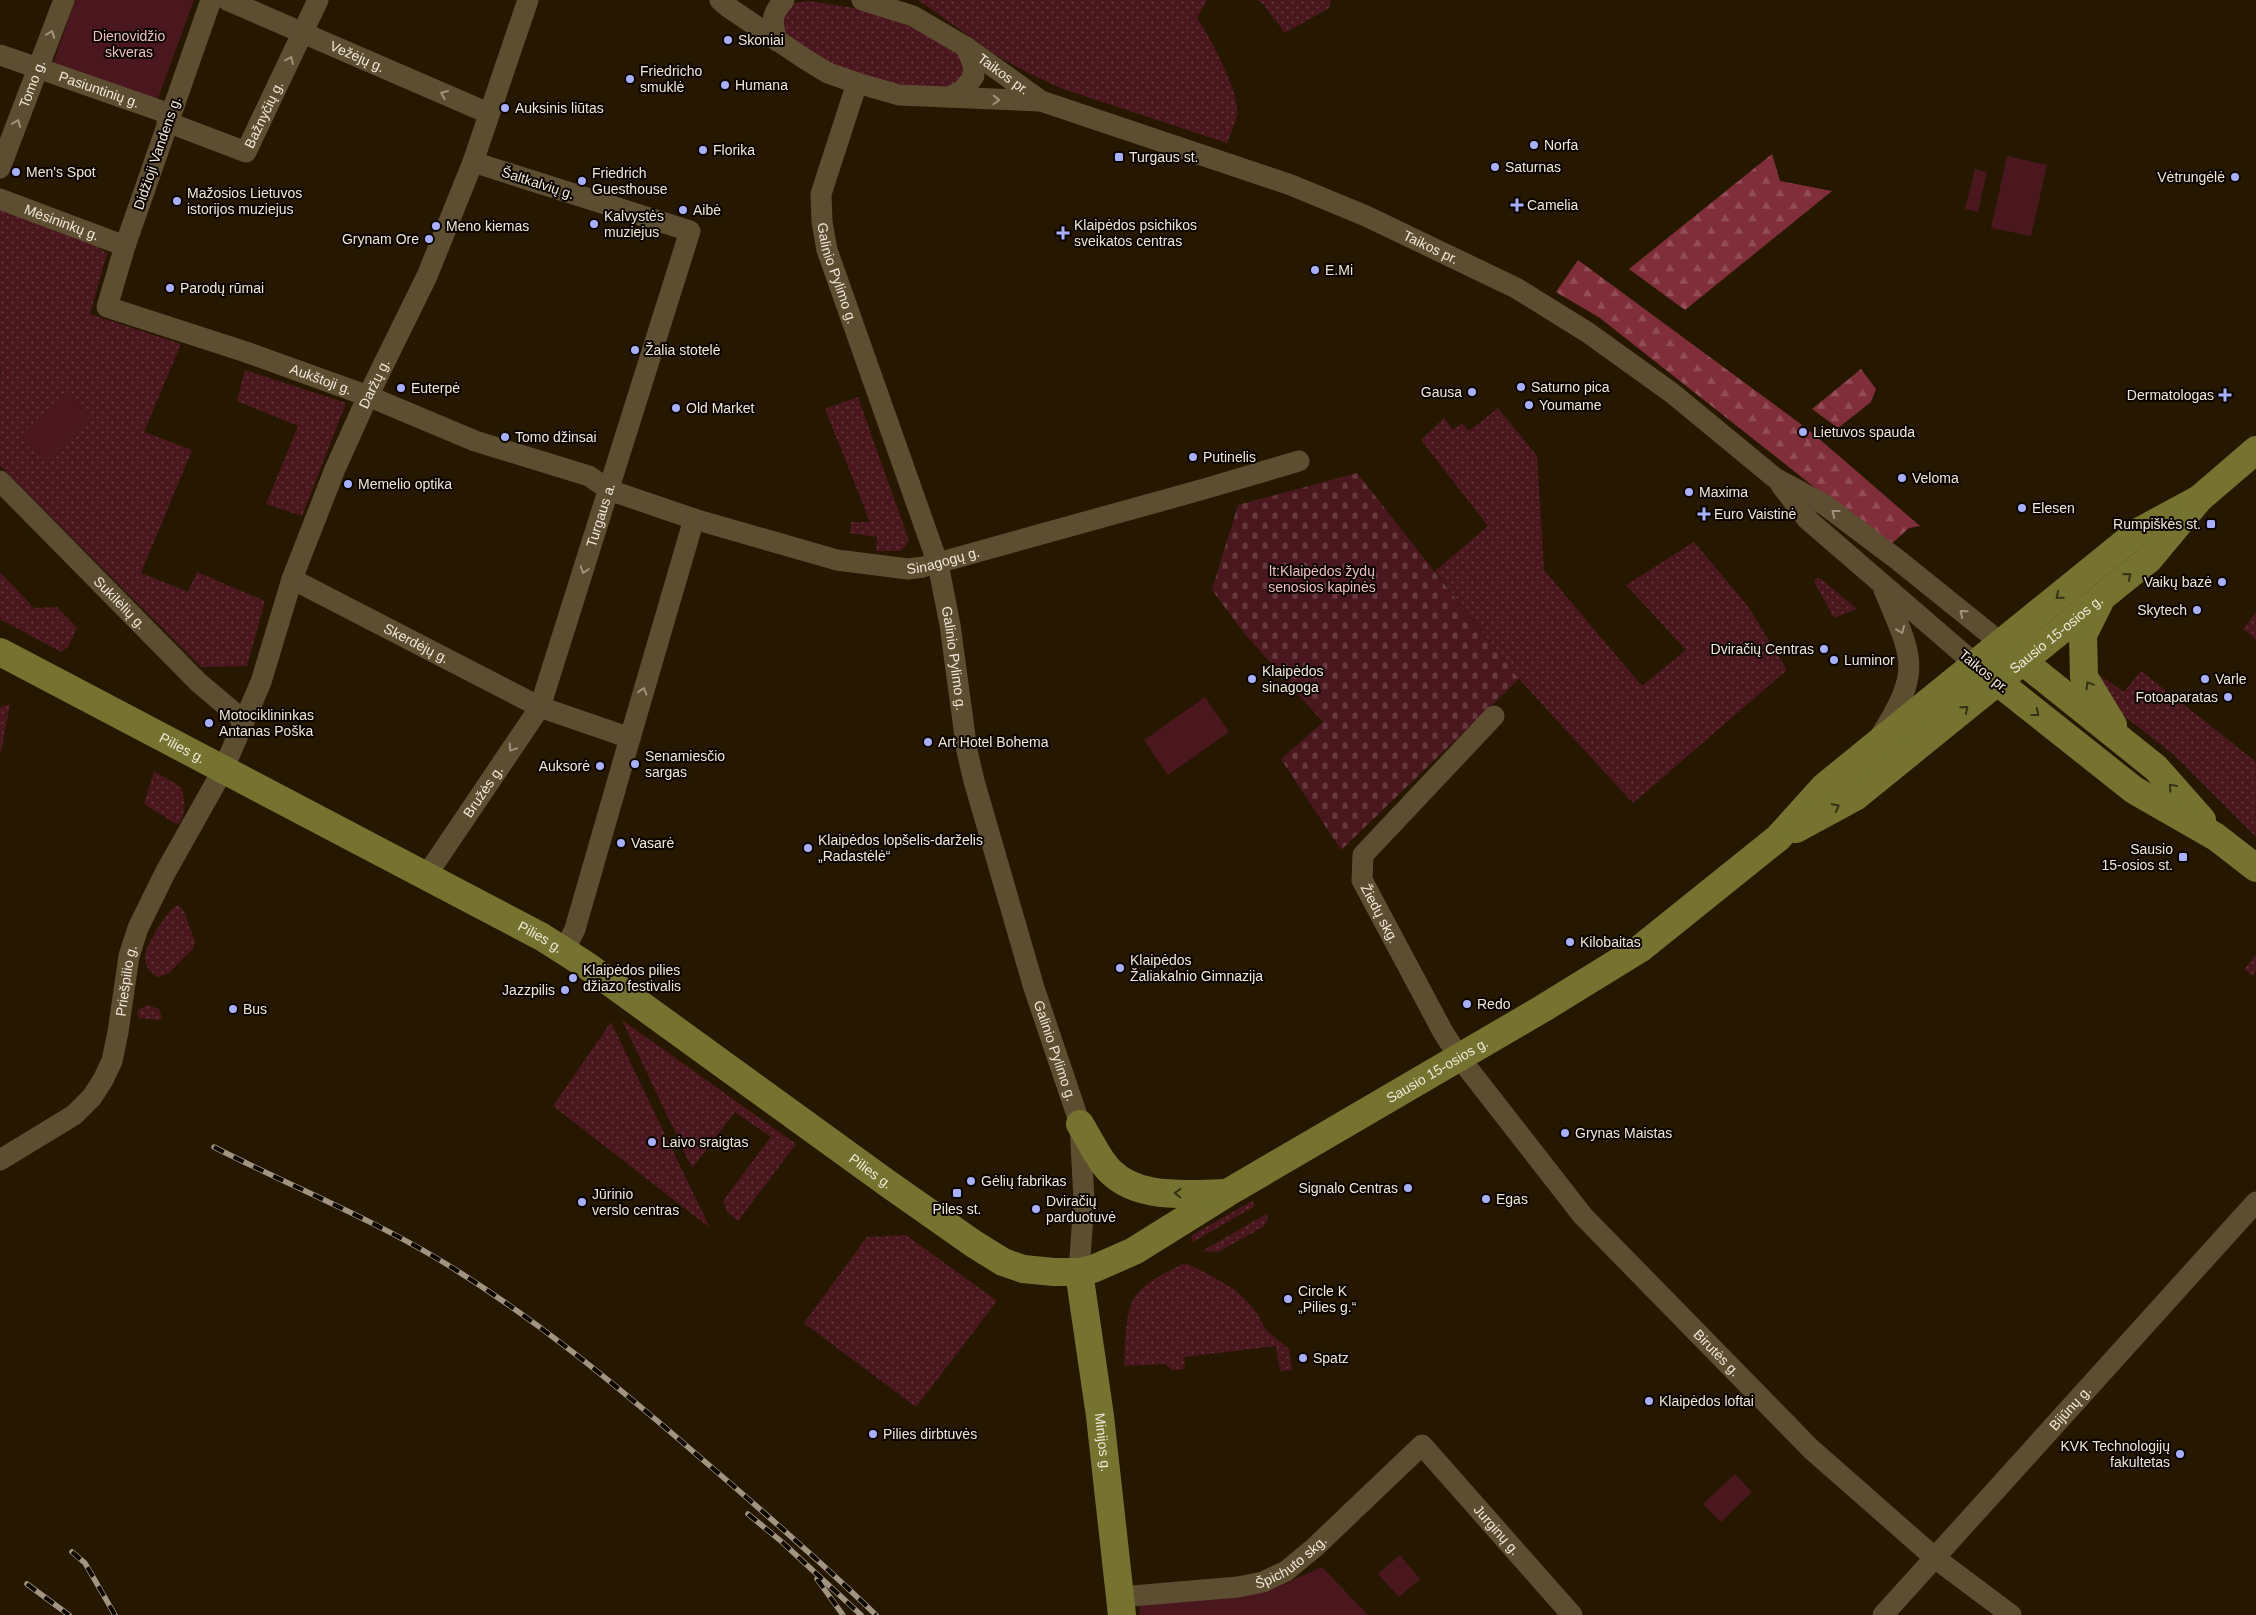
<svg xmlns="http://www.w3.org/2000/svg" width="2256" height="1615" font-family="Helvetica,sans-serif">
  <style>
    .grass { fill: url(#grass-dots) }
    .forest { fill: url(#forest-firs) }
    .cemetery { fill: url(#cemetery-stones) }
    .green { fill: #4a171e }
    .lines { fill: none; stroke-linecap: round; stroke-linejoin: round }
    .minor { stroke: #5d4d31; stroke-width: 21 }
    .major { stroke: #767330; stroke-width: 28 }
    .rail-casing { stroke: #a19582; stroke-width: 5.5 }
    .rail { stroke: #0a0500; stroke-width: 4; stroke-dasharray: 11; stroke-linecap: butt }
    .oneway { stroke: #a0927c }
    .oneway2 { stroke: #353113 }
    .poi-dot { fill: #a8b0fc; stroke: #0a0500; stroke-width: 2 }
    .labels { text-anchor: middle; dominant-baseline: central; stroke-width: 4; stroke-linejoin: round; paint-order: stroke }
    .park-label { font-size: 14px; fill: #f0bec0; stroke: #0a0500 }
    .poi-label { font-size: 14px; fill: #f1e7d8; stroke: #0a0500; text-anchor: start }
    .street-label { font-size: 14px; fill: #f1e7d8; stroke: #0a0500 }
  </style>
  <defs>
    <pattern id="grass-dots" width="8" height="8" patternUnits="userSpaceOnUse" patternTransform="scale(1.25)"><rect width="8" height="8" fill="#4a171e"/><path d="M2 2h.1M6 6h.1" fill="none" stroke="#65393e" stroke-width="1.8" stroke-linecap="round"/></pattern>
    <pattern id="forest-firs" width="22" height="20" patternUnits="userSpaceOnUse" patternTransform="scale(1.25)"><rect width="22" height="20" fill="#802f3a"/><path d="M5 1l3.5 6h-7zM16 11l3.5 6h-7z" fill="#924d56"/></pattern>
    <pattern id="cemetery-stones" width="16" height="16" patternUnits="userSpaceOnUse" patternTransform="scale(1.25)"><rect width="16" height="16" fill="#4a171e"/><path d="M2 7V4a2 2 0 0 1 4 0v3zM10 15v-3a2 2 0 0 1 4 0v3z" fill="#65393e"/></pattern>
  </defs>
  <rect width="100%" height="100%" fill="#261800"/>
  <path class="grass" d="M918,0H1207L1197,18C1209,35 1238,90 1237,110C1237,121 1231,132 1227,143L1063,89L1028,73L999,57Z
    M1257,0H1331L1329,8L1285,33L1263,4Z
    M809,1L867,10L916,29L956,51L963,62V75L950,88C912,87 871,83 836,66C818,56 801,44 784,33L781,17L793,3Z
    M0,207L78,235L107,253L90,314L181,344L144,432L192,450L141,573L188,592L197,572L265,601L247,666L201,667L0,466V375L2,372L0,371Z
    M245,370L346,403L302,516L266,504L298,426L237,401Z
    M858,397L909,541L901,551H876L877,537L850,533L851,522H870L825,409Z
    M1498,408L1537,456L1544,570L1642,686L1686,650L1626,585L1694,542L1747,605L1787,670L1633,803L1519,679L1435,571L1488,526L1421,440L1444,418L1453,430L1462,423L1469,431Z
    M0,572L34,608L57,607L77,628L68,647L61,652L0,619Z
    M1818,578L1821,579L1857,609L1834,618L1815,583L1814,580Z
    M2256,612V640L2243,629Z
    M2089,668L2124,692L2141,671L2254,760L2256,763V837L2172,753L2107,703Z
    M10,704L0,756V707Z
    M154,771L181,787C185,800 187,813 178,825L144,804Z
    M178,905L184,911L195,942L193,949L169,973L158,977C151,973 145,967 145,958C144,947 168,909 178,905Z
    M2256,955V971L2253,976L2244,969Z
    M147,1005L159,1009L162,1018L160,1020L139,1018L137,1013L138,1010Z
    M622,1020L796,1144L738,1221L727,1212L723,1201L771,1137L735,1112L692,1168Z
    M611,1022L710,1228L553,1106Z
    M1252,1201L1255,1206L1193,1242L1192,1240V1235Z
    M1268,1213L1267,1222L1263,1227L1218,1252L1202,1251Z
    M906,1235L997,1301L916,1407L804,1323L867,1237Z
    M1184,1263L1201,1270L1234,1289L1247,1301L1257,1313L1266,1330L1289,1349L1292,1370L1280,1371L1276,1346L1184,1357L1185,1369L1172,1370L1165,1364L1124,1366C1125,1348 1125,1316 1133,1300C1143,1282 1167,1273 1184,1263Z"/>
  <path class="forest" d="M1772,154L1780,181L1832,191L1685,310L1629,269Z
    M1578,260L1802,425L1797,433L1804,439L1810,431L1920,526L1909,528L1889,546L1600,318L1556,292Z
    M1861,369L1876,389L1871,402L1838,428L1812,409Z"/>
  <path class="cemetery" d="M1357,473L1519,679L1341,850L1281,759L1323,722L1244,633L1212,590L1238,505Z"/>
  <path class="green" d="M75,0H194L157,101L53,64Z
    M2007,156L2047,165L2031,236L1991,228Z
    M1975,169L1987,172L1978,212L1965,209Z
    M66,391L90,416L46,460L21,435Z
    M1205,697L1229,732L1168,775L1144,740Z
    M1735,1474L1752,1492L1721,1522L1703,1504Z
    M1400,1555L1420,1579L1399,1597L1378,1574Z
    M1322,1567L1368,1615H1140L1139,1606L1268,1591Z"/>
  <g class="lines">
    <g class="minor">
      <path id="s1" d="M211,0L125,246L107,307L246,352L368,396L475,441L589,476L609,490L694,519L837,560L908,569L923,567L1204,489L1299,461"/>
      <path id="s2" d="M227,0L488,113"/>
      <path d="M720,0L728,7L805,59L828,73L857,83L899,95L1041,101"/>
      <path id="s3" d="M862,0L913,16L966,47L1041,101L1291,185L1366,216L1516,288L1587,332L1672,393L1775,478L1825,505L1898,560L2001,643"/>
      <path d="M777,41C772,21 770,16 784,0"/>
      <path id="s4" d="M0,55L170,114"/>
      <path id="s5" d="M857,83L821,194L822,222L827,250L938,564L950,625L967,751L974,781L1034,988L1080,1124L1084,1201L1079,1272"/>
      <path d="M950,97L963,90L974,76L973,64L966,47"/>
      <path id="s6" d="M167,122L246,152L318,0"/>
      <path id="s7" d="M0,168L64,0"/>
      <path id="s8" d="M0,199L125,246"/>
      <path id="s9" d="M0,481L198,682L244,721"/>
      <path d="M1781,485L1807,519L1975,664"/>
      <path id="s10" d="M292,579L540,707L630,738L575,929L564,951"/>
      <path id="s11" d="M1494,716L1363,855L1362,880L1443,1032L1459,1057L1583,1216L1811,1449L1935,1558L2011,1615"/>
      <path d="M1881,735C1923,669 1912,657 1884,590"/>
      <path d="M630,738L694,519"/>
      <path id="s12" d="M426,876L540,707L690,231L473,162"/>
      <path id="s13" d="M0,1160L74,1115L92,1097L103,1080L112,1061L118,1032L129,956L138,928L165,873L223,770L261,682L292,579L335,469L368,396L427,276L473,162L528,0"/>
      <path id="s14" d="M1120,1597L1238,1587L1263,1582L1286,1571L1314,1548L1422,1445L1572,1615"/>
      <path id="s15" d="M1883,1615L2256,1202"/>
    </g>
    <g class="major">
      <path d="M2099,603L2083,635L2084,677L2113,725"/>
      <path d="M2010,651L2156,768L2202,820"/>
      <path id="s16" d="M0,652L542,937L586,965L887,1183L974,1244L1003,1262L1023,1269L1054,1272H1079L1093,1269L1134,1251L1227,1193L1542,1009L1641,948L1778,838L1825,786L2138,532L2199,499"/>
      <path d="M1984,671L2134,790L2216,837L2256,868"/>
      <path id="s17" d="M1796,829L1855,797L2149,559L2199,499L2256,450"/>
      <path d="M1080,1124C1088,1137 1095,1152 1104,1164C1131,1201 1186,1194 1226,1193"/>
      <path id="s18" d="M1079,1272L1100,1416L1122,1615"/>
    </g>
    <defs>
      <path id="rail" d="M214,1147C288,1185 366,1216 438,1259C531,1315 614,1383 696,1454C757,1506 818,1559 876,1615
        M748,1514L782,1542L861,1615
        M72,1552L85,1563L115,1615
        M817,1579L843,1615
        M27,1584L69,1615"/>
    </defs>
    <use href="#rail" class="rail-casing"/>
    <use href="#rail" class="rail"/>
  </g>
  <defs><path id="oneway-chevron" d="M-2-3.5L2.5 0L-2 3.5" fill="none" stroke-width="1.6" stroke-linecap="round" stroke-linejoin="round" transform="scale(1.25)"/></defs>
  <g class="oneway">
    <use href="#oneway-chevron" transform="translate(51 34) rotate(-69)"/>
    <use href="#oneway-chevron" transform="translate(290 60) rotate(-65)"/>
    <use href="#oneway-chevron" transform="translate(444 94) rotate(-157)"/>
    <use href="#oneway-chevron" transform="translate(996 100) rotate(2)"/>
    <use href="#oneway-chevron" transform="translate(17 123) rotate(-69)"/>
    <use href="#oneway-chevron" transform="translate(1835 513) rotate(-142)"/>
    <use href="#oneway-chevron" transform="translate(584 570) rotate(108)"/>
    <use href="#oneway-chevron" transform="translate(1963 613) rotate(-141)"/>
    <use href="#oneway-chevron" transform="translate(1901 630) rotate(67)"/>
    <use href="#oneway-chevron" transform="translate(643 691) rotate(-73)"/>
    <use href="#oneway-chevron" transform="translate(512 748) rotate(124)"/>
  </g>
  <g class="oneway2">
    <use href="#oneway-chevron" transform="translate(2128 576) rotate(-39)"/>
    <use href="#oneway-chevron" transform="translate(2059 596) rotate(141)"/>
    <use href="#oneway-chevron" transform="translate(2089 685) rotate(-121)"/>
    <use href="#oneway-chevron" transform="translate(1965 709) rotate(-40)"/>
    <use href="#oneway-chevron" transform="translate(2036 713) rotate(38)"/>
    <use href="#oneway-chevron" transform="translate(2172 787) rotate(-131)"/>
    <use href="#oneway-chevron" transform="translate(1836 807) rotate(-28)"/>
    <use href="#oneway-chevron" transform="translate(1178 1193) rotate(-178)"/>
  </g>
  <g class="poi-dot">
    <circle cx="728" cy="40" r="5"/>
    <circle cx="630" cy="79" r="5"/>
    <circle cx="725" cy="85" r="5"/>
    <circle cx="505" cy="108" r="5"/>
    <circle cx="1534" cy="145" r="5"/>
    <circle cx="703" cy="150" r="5"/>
    <rect x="1114" y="152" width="10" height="10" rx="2.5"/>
    <circle cx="1495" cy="167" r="5"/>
    <circle cx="16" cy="172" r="5"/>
    <circle cx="2235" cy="177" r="5"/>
    <circle cx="582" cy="181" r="5"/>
    <circle cx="177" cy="201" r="5"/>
    <path d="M1514.5 197.5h5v5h5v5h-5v5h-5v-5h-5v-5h5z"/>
    <circle cx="683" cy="210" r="5"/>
    <circle cx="594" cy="224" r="5"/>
    <circle cx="436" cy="226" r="5"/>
    <path d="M1060.5 225.5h5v5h5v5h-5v5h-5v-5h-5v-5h5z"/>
    <circle cx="429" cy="239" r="5"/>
    <circle cx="1315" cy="270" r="5"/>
    <circle cx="170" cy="288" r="5"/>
    <circle cx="635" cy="350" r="5"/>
    <circle cx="1521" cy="387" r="5"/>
    <circle cx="401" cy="388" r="5"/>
    <circle cx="1472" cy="392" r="5"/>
    <path d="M2222.5 387.5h5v5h5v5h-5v5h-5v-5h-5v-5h5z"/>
    <circle cx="1529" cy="405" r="5"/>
    <circle cx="676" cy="408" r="5"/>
    <circle cx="1803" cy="432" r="5"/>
    <circle cx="505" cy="437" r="5"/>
    <circle cx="1193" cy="457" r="5"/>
    <circle cx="1902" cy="478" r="5"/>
    <circle cx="348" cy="484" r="5"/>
    <circle cx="1689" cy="492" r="5"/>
    <circle cx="2022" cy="508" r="5"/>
    <path d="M1701.5 506.5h5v5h5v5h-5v5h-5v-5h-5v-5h5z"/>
    <rect x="2206" y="519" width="10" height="10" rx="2.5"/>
    <circle cx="2222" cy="582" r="5"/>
    <circle cx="2197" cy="610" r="5"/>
    <circle cx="1824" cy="649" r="5"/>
    <circle cx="1834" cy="660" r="5"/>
    <circle cx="1252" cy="679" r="5"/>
    <circle cx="2205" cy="679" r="5"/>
    <circle cx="2228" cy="697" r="5"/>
    <circle cx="209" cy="723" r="5"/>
    <circle cx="928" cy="742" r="5"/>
    <circle cx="635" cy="764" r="5"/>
    <circle cx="600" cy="766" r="5"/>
    <circle cx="621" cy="843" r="5"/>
    <circle cx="808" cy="848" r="5"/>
    <rect x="2178" y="852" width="10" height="10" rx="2.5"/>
    <circle cx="1570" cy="942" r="5"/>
    <circle cx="1120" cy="968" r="5"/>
    <circle cx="573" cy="978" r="5"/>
    <circle cx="565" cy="990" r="5"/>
    <circle cx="1467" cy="1004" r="5"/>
    <circle cx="233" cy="1009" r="5"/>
    <circle cx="1565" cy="1133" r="5"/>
    <circle cx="652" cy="1142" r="5"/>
    <circle cx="971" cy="1181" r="5"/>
    <circle cx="1408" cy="1188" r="5"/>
    <rect x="952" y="1188" width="10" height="10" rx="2.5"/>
    <circle cx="1486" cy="1199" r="5"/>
    <circle cx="582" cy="1202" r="5"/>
    <circle cx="1036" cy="1209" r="5"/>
    <circle cx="1288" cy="1299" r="5"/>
    <circle cx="1303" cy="1358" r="5"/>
    <circle cx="1649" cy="1401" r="5"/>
    <circle cx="873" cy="1434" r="5"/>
    <circle cx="2180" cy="1454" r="5"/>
  </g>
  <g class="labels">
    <g class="park-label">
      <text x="129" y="36">Dienovidžio<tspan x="129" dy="16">skveras</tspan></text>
      <text x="1322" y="571">lt:Klaipėdos žydų<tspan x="1322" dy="16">senosios kapinės</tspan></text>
    </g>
    <g class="poi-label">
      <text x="738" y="40">Skoniai</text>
      <text x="640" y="71">Friedricho<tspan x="640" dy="16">smuklė</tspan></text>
      <text x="735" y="85">Humana</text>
      <text x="515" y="108">Auksinis liūtas</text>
      <text x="1544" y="145">Norfa</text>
      <text x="713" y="150">Florika</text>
      <text x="1129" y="157">Turgaus st.</text>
      <text x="1505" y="167">Saturnas</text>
      <text x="26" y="172">Men's Spot</text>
      <text x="592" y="173">Friedrich<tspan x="592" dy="16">Guesthouse</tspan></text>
      <text x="2225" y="177" text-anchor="end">Vėtrungėlė</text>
      <text x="187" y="193">Mažosios Lietuvos<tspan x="187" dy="16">istorijos muziejus</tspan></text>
      <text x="1527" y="205">Camelia</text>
      <text x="693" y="210">Aibė</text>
      <text x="604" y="216">Kalvystės<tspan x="604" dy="16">muziejus</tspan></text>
      <text x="1074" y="225">Klaipėdos psichikos<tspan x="1074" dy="16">sveikatos centras</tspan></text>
      <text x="446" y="226">Meno kiemas</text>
      <text x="419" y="239" text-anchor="end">Grynam Ore</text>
      <text x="1325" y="270">E.Mi</text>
      <text x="180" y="288">Parodų rūmai</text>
      <text x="645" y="350">Žalia stotelė</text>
      <text x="1531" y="387">Saturno pica</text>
      <text x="411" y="388">Euterpė</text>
      <text x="1462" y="392" text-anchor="end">Gausa</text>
      <text x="2214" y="395" text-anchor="end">Dermatologas</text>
      <text x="1539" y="405">Youmame</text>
      <text x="686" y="408">Old Market</text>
      <text x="1813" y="432">Lietuvos spauda</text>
      <text x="515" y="437">Tomo džinsai</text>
      <text x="1203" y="457">Putinelis</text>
      <text x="1912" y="478">Veloma</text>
      <text x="358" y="484">Memelio optika</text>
      <text x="1699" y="492">Maxima</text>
      <text x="2032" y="508">Elesen</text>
      <text x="1714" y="514">Euro Vaistinė</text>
      <text x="2201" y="524" text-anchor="end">Rumpiškės st.</text>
      <text x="2212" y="582" text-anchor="end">Vaikų bazė</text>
      <text x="2187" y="610" text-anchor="end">Skytech</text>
      <text x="1814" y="649" text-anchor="end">Dviračių Centras</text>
      <text x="1844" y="660">Luminor</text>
      <text x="1262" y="671">Klaipėdos<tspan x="1262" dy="16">sinagoga</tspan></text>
      <text x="2215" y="679">Varle</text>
      <text x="2218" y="697" text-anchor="end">Fotoaparatas</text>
      <text x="219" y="715">Motociklininkas<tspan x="219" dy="16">Antanas Poška</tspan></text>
      <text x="938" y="742">Art Hotel Bohema</text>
      <text x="645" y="756">Senamiesčio<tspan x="645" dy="16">sargas</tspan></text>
      <text x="590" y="766" text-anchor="end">Auksorė</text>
      <text x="818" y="840">Klaipėdos lopšelis-darželis<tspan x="818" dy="16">„Radastėlė“</tspan></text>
      <text x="631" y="843">Vasarė</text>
      <text x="2173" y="849" text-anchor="end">Sausio<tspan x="2173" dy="16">15-osios st.</tspan></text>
      <text x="1580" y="942">Kilobaitas</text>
      <text x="1130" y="960">Klaipėdos<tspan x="1130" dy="16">Žaliakalnio Gimnazija</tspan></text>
      <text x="583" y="970">Klaipėdos pilies<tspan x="583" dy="16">džiazo festivalis</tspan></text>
      <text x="555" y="990" text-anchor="end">Jazzpilis</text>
      <text x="1477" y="1004">Redo</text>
      <text x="243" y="1009">Bus</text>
      <text x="1575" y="1133">Grynas Maistas</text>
      <text x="662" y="1142">Laivo sraigtas</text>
      <text x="981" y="1181">Gėlių fabrikas</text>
      <text x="1398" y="1188" text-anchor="end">Signalo Centras</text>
      <text x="592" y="1194">Jūrinio<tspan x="592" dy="16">verslo centras</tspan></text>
      <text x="1496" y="1199">Egas</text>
      <text x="1046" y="1201">Dviračių<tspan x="1046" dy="16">parduotuvė</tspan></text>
      <text x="957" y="1209" text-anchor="middle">Piles st.</text>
      <text x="1298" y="1291">Circle K<tspan x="1298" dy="16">„Pilies g.“</tspan></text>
      <text x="1313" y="1358">Spatz</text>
      <text x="1659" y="1401">Klaipėdos loftai</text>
      <text x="883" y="1434">Pilies dirbtuvės</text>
      <text x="2170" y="1446" text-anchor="end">KVK Technologijų<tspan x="2170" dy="16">fakultetas</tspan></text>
    </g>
    <g class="street-label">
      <text stroke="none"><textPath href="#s2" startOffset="142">Vežėjų g.</textPath></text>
      <text stroke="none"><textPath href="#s3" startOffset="161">Taikos pr.</textPath></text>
      <text stroke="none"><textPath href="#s7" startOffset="90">Tomo g.</textPath></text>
      <text stroke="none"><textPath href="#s4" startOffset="105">Pasiuntinių g.</textPath></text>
      <text stroke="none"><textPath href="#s6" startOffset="126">Bažnyčių g.</textPath></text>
      <text transform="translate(157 153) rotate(-71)">Didžioji Vandens g.</text>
      <text transform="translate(538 183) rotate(18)">Šaltkalvių g.</text>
      <text stroke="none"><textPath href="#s8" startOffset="66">Mėsininkų g.</textPath></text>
      <text stroke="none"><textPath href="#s3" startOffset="624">Taikos pr.</textPath></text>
      <text stroke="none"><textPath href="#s5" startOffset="198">Galinio Pylimo g.</textPath></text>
      <text stroke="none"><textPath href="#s1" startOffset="550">Aukštoji g.</textPath></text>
      <text stroke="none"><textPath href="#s13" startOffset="884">Daržų g.</textPath></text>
      <text stroke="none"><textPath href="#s12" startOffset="405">Turgaus a.</textPath></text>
      <text stroke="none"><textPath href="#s1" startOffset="1206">Sinagogų g.</textPath></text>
      <text stroke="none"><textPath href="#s9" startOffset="171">Sukilėlių g.</textPath></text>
      <text stroke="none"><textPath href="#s17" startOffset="326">Sausio 15-osios g.</textPath></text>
      <text stroke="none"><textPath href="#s10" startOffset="140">Skerdėjų g.</textPath></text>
      <text stroke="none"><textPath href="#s5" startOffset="602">Galinio Pylimo g.</textPath></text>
      <text transform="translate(1984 671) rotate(39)">Taikos pr.</text>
      <text stroke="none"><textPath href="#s16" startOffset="206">Pilies g.</textPath></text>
      <text stroke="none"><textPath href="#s12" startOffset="102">Bružės g.</textPath></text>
      <text stroke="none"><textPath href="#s11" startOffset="254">Žiedų skg.</textPath></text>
      <text stroke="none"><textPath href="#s16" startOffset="611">Pilies g.</textPath></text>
      <text stroke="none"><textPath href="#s13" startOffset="235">Priešpilio g.</textPath></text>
      <text stroke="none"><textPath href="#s5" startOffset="1008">Galinio Pylimo g.</textPath></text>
      <text stroke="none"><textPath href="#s16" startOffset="1666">Sausio 15-osios g.</textPath></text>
      <text stroke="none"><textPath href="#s16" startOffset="1016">Pilies g.</textPath></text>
      <text stroke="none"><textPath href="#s11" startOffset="811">Birutės g.</textPath></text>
      <text stroke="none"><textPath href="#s15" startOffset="279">Bijūnų g.</textPath></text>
      <text stroke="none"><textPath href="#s18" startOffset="172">Minijos g.</textPath></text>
      <text stroke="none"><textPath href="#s14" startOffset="468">Jurginų g.</textPath></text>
      <text stroke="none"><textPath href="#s14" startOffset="178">Špichuto skg.</textPath></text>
    </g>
  </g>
</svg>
